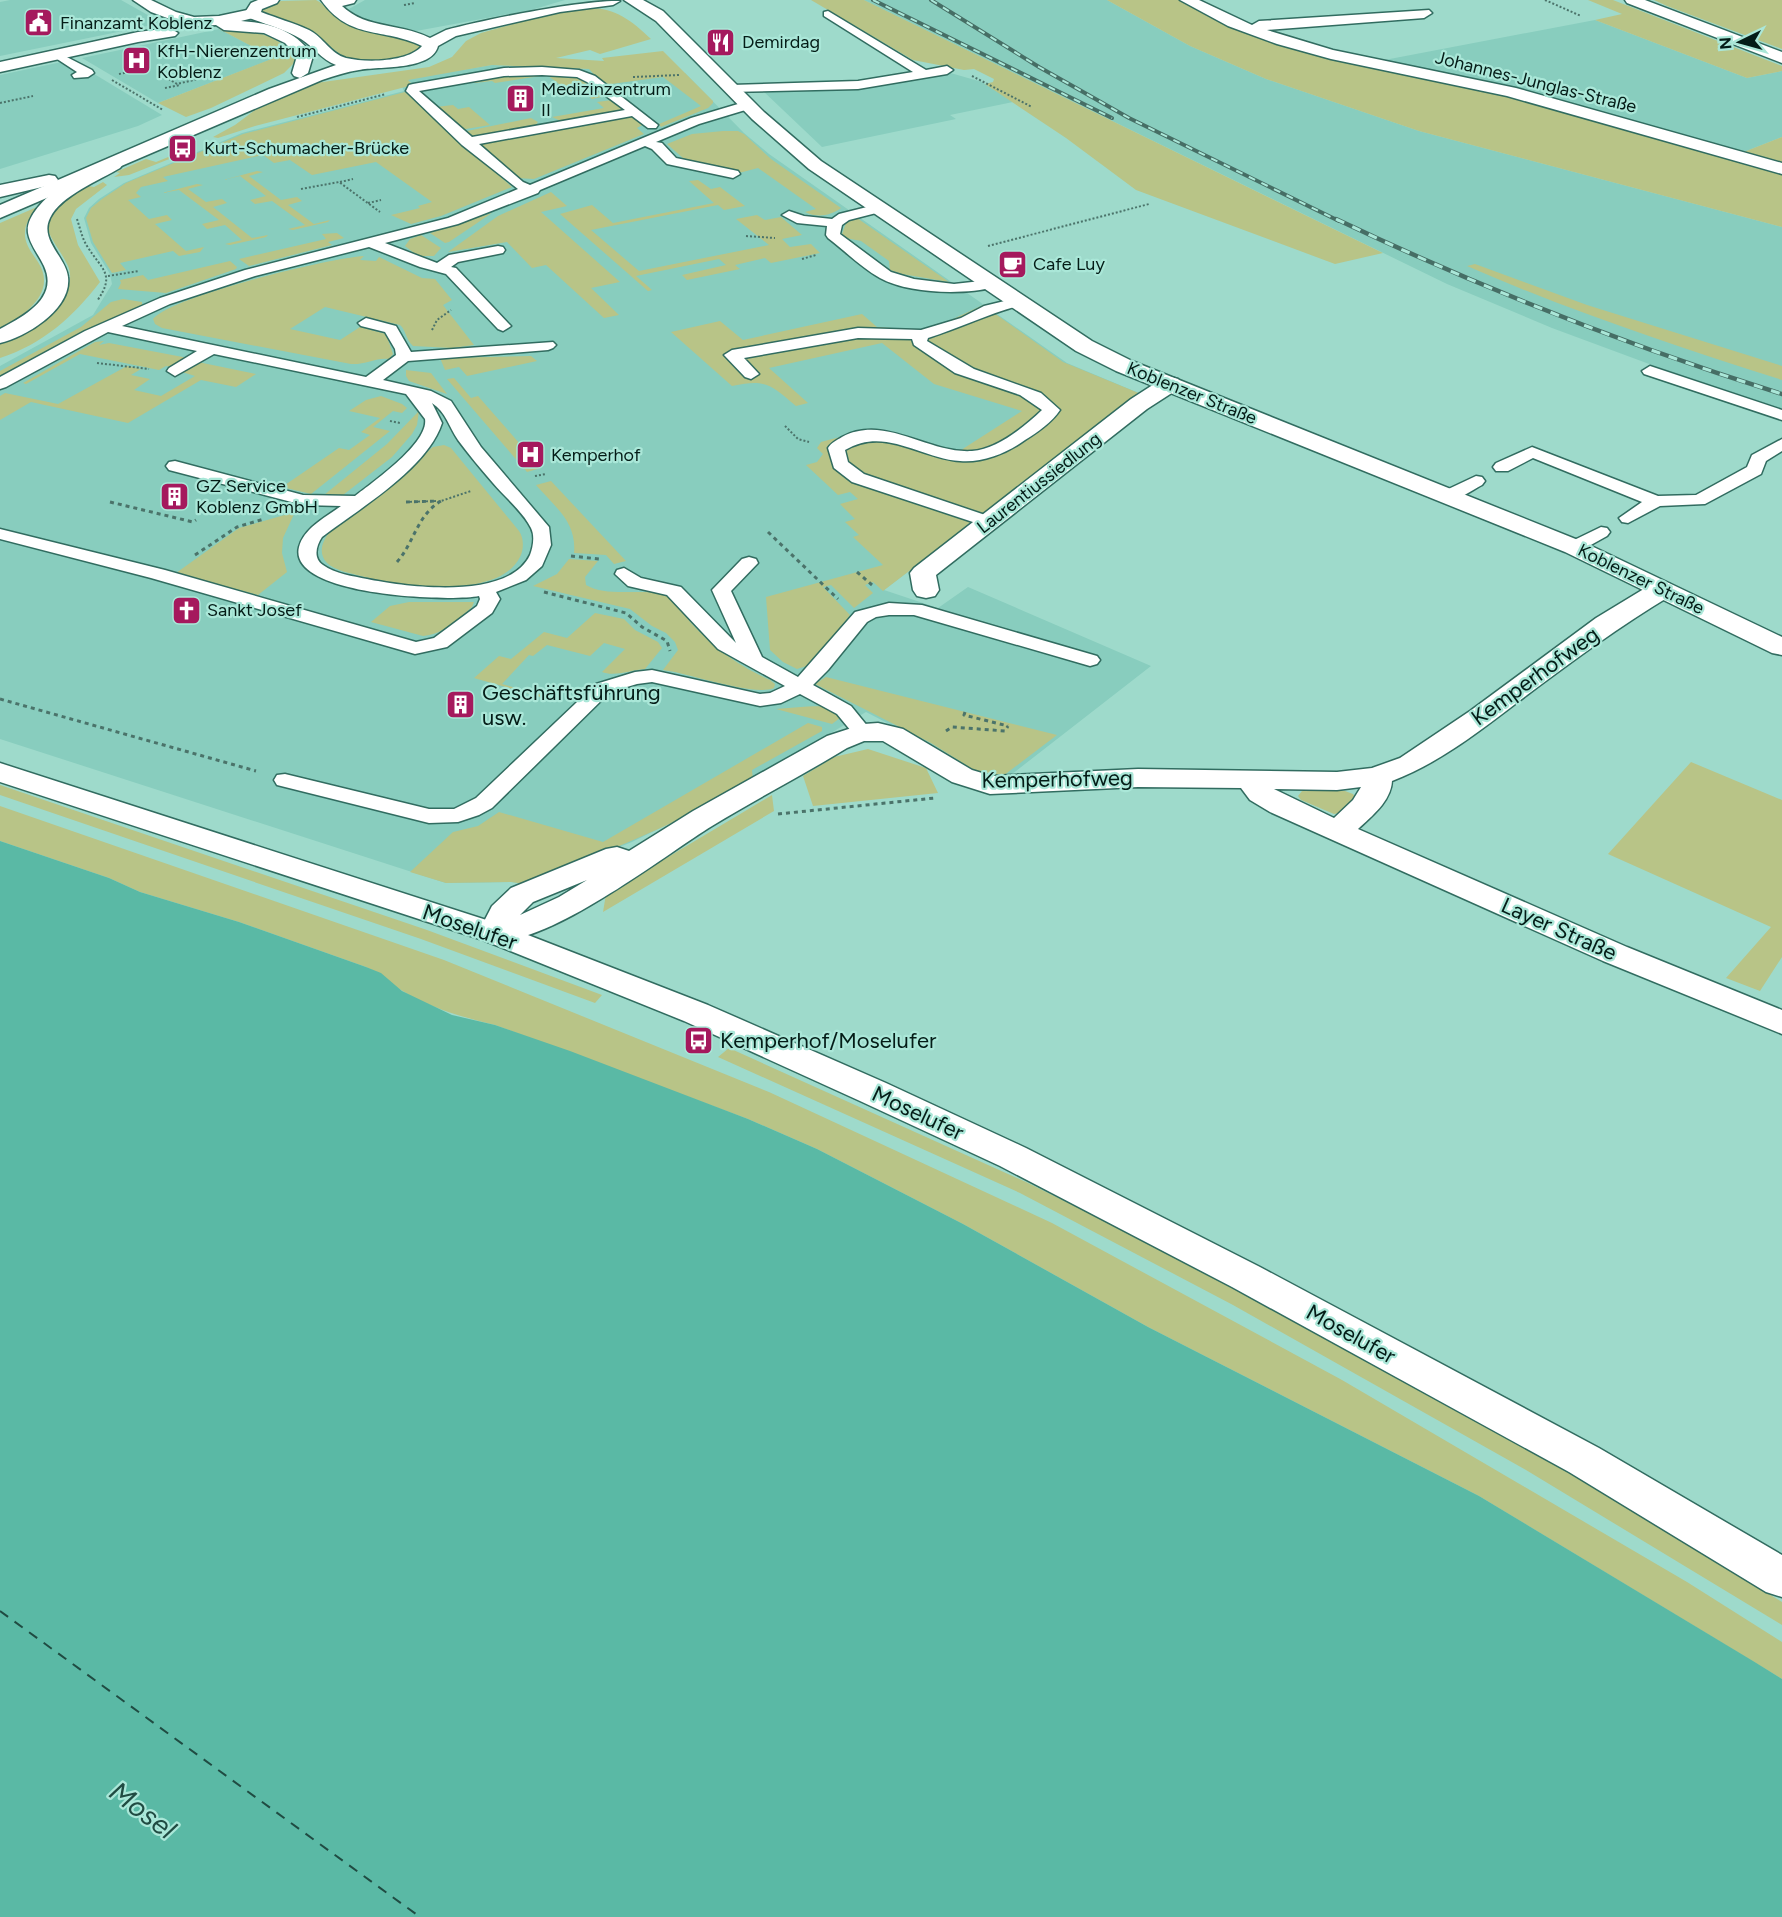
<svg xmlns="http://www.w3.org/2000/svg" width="1782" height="1917" font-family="Figtree,sans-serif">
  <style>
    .built { fill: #88cdbe }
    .green { fill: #b8c487 }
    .water { fill: #5ab9a5 }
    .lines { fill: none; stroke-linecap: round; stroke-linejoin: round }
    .ferry { stroke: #204b42; stroke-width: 2; stroke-dasharray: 10 8; stroke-linecap: butt }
    .service-casing { stroke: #316c60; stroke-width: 3 }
    .minor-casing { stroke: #316c60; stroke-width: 3 }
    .tertiary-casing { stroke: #316c60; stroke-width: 3 }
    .secondary-casing { stroke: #316c60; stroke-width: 3 }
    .primary-casing { stroke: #316c60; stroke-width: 3 }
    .path-far1 { stroke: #4b736a; stroke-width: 2; stroke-dasharray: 2 2; stroke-linecap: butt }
    .path { stroke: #4b736a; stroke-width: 3; stroke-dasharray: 4 4; stroke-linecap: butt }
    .service { fill: #fff; fill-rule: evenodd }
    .minor { fill: #fff; fill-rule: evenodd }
    .tertiary { fill: #fff; fill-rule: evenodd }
    .secondary { fill: #fff; fill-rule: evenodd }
    .primary { fill: #fff; fill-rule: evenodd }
    .rail-far1-casing { stroke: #466e65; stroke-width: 4 }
    .rail-casing { stroke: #466e65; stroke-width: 4.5 }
    .rail-far1 { stroke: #aae7d8; stroke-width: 2; stroke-dasharray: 7; stroke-linecap: butt }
    .rail { stroke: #aae7d8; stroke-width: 3; stroke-dasharray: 9; stroke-linecap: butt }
    .labels { text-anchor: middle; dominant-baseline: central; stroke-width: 4.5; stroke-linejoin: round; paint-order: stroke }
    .far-poi-label { font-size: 18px; fill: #041c17; stroke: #aae7d8; text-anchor: start }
    .far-street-label { font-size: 18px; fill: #041c17; stroke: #aae7d8 }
    .street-label { font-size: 22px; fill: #041c17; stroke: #aae7d8 }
    .poi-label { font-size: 22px; fill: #041c17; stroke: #aae7d8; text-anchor: start }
    .near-water-label { font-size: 28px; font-style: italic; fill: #204b42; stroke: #aae7d8 }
  </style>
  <rect width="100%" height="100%" fill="#9edacb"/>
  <path class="built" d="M10,0H121L162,23L0,56V2Z
    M365,0H565L531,10L416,31L384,28L347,14V10Z
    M864,0H1107L1190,46L1266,79L1419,131L1782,227V409L1660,368L1552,328L1447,284Z
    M1595,20L1747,78L1782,71V137L1736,155L1374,62Z
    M219,29L275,58L158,103L82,58Z
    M71,60L162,115L138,126L0,169V75Z
    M492,65L685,73L744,133L769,154L1067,363L1141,394L884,590L938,608L968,587L1151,666L1007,778L977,772L926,743L866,712L734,791L632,842L525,884L511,882L446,883L0,739V366L93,315L112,284L110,274L91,243L84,218L89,208L99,199L124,183L242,133L404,91L399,80Z
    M947,72L982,82L1013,102L950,115L956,119L822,147L762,90L854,87Z"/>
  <path class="green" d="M316,0C325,4 329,13 338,18C359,32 387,36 411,40L420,45L421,48C409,63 361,65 345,57C332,50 323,38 310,32C295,25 278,19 262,13L264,7L281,1Z
    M811,0H864L1383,253L1335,264L1136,190L1066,138L985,84L993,82L994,79L974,69L964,70L913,60Z
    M1107,0H1179L1234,27L1491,90L1782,171V227L1419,131L1266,79L1190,46Z
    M1588,0H1613L1782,66V71L1747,78L1595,20L1622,14Z
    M1654,0H1782V49L1667,6Z
    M589,8C616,8 632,21 651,39L600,54L590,50L556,58L604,61L602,58L663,51L713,101V103L708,108L661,127L659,124L701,106L663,77L604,85L589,69L492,65L408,80L413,85L255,126L218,138L213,137L235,125L255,110L316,83L429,67L452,57L466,41L481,33L554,12Z
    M219,29C249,28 275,33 296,56L293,64L284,73L211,108L186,117L158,103L274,58Z
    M540,72L576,76L606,96L592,99L582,91L571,93L547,75L495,83L492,81L475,83L471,79L505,74Z
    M405,92L512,187L441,216L411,224L391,215L420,208L418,206L432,202L376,162L312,175L290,160L274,163L263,155L163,177L168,181L141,187L136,193L141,197L128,200L149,219L167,215L172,220L155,224L186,251L204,247L200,252L179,256L173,251L120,263L126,270L112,273L93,242L86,218L91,208L102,199L126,183L243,134Z
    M612,100L626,111L563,122L552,117L604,108L597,102Z
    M453,105L458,109L469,107L490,125L460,130L436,107Z
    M632,114L644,124L637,128L644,134L534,179L516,178L476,143Z
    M531,118L538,122L534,127L469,138L462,132Z
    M723,131H738L744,134L771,159L841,208C830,216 817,218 805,212L816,209L758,168L739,173L683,158L667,144L692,134Z
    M1782,137V166L1736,155Z
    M183,151L187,152L129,175L114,177L120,173L116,172L146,159L156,162Z
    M257,171L263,172L249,176L281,200L297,197L302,201L288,205L314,224L330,220L328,222L293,230L288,229L305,225L272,201L255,204L250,200L266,196L240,176L223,180Z
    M698,180L711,189L720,187L745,206L724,210L718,205L591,230L639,271L769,245L736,219L757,215L765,220L781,217L802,235L782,239L790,247L811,244L820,253L771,263L765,258L735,265L740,269L687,280L682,275L726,265L719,259L636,276L652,290L648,291L560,214L592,205L613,223L714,203L689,181Z
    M103,182L107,185L76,209L71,219L78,245L100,282C73,317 43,344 0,358V343C24,327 82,301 68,266C61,251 51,241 46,225C56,206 70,197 88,186L94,187Z
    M197,184L203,185L188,189L206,202L222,199L227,203L213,207L252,238L268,235L266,237L230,245L225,244L242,240L225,225L207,229L202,224L219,220L179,190L162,193Z
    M551,192L567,206L541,212L620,282L591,288L619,315L604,318L546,265L532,268L507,242L448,252L498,216Z
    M37,207C32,215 25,223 25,232C24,243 32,253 38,262C58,293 24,315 0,330V223Z
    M492,213L449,242L445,243L430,233Z
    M857,218L949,282L902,274L890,270L889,261L861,241L846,238L842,234L846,223Z
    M337,233L344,238L328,242L332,245L249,266L239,259L326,239L322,234Z
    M421,235L441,248L434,256H418L405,246L410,239Z
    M364,256L360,260L376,261L379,257L422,278L435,279L452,300L443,305L474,345L452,348L413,346C406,340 406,330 400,325L325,307L290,329L340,340L360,327L386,334L393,354L389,359C377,357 365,365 351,364L162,328L155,324L153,319C172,296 330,258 364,256Z
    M230,261L237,267L236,269L166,293L118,289L121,283L120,280L143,275L148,280Z
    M1475,264L1587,305L1782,366V380C1675,346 1570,311 1467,266Z
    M123,299L142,302V306L63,342L0,377V371L81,327L111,302Z
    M983,305L1063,362L1141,394L883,591L873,582L865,585L873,593L854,608L831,585L823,587L850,615L813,664L797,669L783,662L770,650L766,597L883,565L853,537L859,535L845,522L855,519L840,504L858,499L850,492L838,495L806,465L817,462L823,454L817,448L821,442C877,425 904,436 958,452L1022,411L934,384L882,343L769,368L808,403L796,406C770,384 766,379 732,386L671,332L720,321L743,340L862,314L877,327L920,330L951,320Z
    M104,341L99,345L109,343L188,358L172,367L166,366L159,370L80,354L26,384L23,383L95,342Z
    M531,356L537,361L467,376L459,367L445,370L440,358Z
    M198,362L256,374L236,387L201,380L128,423L31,402L0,420V396L5,393L58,404L127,366L141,369L131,375L150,379L134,390L161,396L195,376L182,372Z
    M406,370L431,373L447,394L409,381L406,376Z
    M454,378L471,398L478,396L541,468L527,472L447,379Z
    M381,396L402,404L407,408L402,413L393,411L373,427L390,431L311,494L282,487L339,448L349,450L370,435L361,432L380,418L349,411L366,400Z
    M419,411L417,425L412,434L392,457L343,495H324L387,444Z
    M444,445L451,448L519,531C524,538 524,549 520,557C498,601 399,586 361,576C350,573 336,571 327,563C317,552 323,540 331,530L433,447Z
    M551,481L626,561L614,564L606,555L574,553C577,522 555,507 536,485Z
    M295,512L283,538L282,553L287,572L258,595L176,573L239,528Z
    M569,559L598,561L585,577L586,585C611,600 653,584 672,599C680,605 685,616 692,624C717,650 737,665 770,680L775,684L774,688C754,697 689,673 663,670L678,650L675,642L666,633L652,626L630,609L533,586L557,574Z
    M409,602H474L472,607C457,620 444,634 423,636L371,622L390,606Z
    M595,613L624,619L635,630L658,642L662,648L645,669C631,670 614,677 602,672L625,649L604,643L590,656L547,645L533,656L529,655L502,684L553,698L551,700L474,678L499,656L511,659L544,632L567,638Z
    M826,677L1057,735L1003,776L990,777L977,772L931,743L815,684Z
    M801,707C816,706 831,704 840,718L832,724L776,709Z
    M808,723L822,727V731L752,770L753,780C681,823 603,853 525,884L511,882L446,883L410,872L453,832L478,826L499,812L603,842Z
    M868,749L926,768L938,793L813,806L803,776L834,757Z
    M1691,762L1782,800V957L1760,991L1726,978L1771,927L1608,854Z
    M0,785L427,930L602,995L595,1003L421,939L0,795Z
    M1302,791H1345L1353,794L1355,797L1339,813L1334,814L1301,800L1298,796Z
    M772,795L774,811L603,912L606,894Z
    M0,806L444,960L769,1092L1052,1223L1342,1380L1687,1582L1782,1642V1679L1479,1496L1148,1327L963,1224L817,1149L748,1119L495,1025C462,1017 430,1008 401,990C388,982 380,973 366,967L239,922L140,892L109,878L0,841Z
    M729,1048L1026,1182L1246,1291L1541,1454L1782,1602V1625L1526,1470L1233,1305L1020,1193L718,1057Z"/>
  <path class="water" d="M0,841L109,878L140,892L239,922L366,967L381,973L402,991L452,1015L495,1025L570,1051L748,1119L817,1149L963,1224L1148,1327L1479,1496L1753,1661L1782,1679V1917H0Z"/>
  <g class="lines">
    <path class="ferry" d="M0,1611L420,1917"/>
    <defs>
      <path id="service" d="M828,11L926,70L947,66L953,70L947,74L858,89L728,92V86L732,85L858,81L913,72L824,16V12Z
        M57,52L92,70L94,73L88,77L74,78L72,75L77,72L51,55Z
        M542,67L579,70L595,76L658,125L656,128H648L632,116L479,144L523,182L530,185L691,118L748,101L754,105L752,108L699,124L656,142L662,143L676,158L738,171L740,174L733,178L667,164L652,149L645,146L540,190L538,193L458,224L385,243L437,263L449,255L498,246L503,247L505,250L503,253L458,262L451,267L456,268L508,323L511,326L503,331L498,329L446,274L420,267L369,247L255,276L170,304L122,326L366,377L396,355L395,349L385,332L361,326L358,323L366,318L396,326L411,352L553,342L556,345L553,348L548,350L408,361L383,380L431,391L451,401L481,447L549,527L551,545L542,566L526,580L496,592L500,599L492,613L447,647L415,654L151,578L0,539V529L165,570L416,642L434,638L477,606L480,599L479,596C449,602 287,596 299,547C304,528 326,517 341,506L303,505L169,470L166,466L169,462L175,461L303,495L355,496C373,482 429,443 425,419L406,394L214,354L175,376L167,371L169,368L197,351L108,332L6,387L0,389V377L85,331L160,298L245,270L448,218L518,189L462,145L406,91L409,85L413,84L504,68ZM542,75L577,77L587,82L625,110L472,137L419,91L504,76ZM432,403C446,412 449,427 458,440C469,455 481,469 493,483C505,497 523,512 531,528C535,536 533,547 530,555C508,601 406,587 367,579C353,576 335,574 323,565C313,558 316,546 322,537C360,508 427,469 442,423Z
        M879,204L886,208L884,211L849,220L842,225L840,234L891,272L914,279L954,284L990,280L997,284L995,287C964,295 909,294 880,278C862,268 845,251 828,238L826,235L827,226L797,223L782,215L789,211L804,216L832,219L839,214Z
        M1017,298L1024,302L1022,305C990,313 960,328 928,338L927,341L974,369L1041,393L1060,410C1052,422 1038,432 1025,440C1007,453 983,463 960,461C919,458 885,426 845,450L848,462L864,474L994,518L997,522L994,526L988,527L852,482L834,468L828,448C831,443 837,440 842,437C885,414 928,454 972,451C998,449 1024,427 1042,410L1020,395L955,373L914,345L912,339L858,338L744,358L759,374L751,379L745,377L724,355L732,350L858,328L921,330L961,318L984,306Z
        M1650,366L1782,410V420L1644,374L1642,371Z
        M1782,439V451L1766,461L1761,474L1705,504L1660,506L1628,523L1622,522L1619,518L1642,502L1533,458L1508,471H1496L1493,467L1496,463L1532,447L1658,496L1696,495L1747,467L1752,455Z
        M1476,476L1482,477L1485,481L1482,485C1470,491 1456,503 1442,500L1439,496L1442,492Z
        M1601,527L1607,528L1610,532L1607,536L1580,551H1568L1565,547L1568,543Z
        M749,557L756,559L758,563L731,591L762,657L798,677L855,612L889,603L922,605L1097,656L1100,660L1097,664L1090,666L914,615H889L876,617L867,622L828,670L813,685L851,706L873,733L870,737L863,739L856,737L837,714L800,694L781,703L760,706L652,682L637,684L610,692L492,808L479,815L458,822L429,823L277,785L274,780L277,775L285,774L429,809H454L476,798L596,684L635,672L652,670L760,694L770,693L785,686L718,649L667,595L628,586L615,574L617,570L624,568L641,578L681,587L736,643L712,590L742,559Z"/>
      <path id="minor" d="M1180,0H1199L1252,25L1259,21L1429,10L1432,13L1424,18L1267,30L1333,50L1516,88L1782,163V174L1507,96L1331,59L1277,44L1228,26Z
        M170,28L178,33L175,36L138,42L0,72V62L138,32Z
        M1170,377L1178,379L1181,384L1178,389L1147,409L936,575L939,590L935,596L926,598L917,596L913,590L910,573L914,568L1131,399L1162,379Z
        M1661,582L1670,584L1674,590L1670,596C1620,626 1574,660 1527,695C1485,727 1442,762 1392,781C1391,801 1372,816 1358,829L1627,947L1782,1010V1034L1603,961L1270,812L1250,800L1241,788L1138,787L990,794L952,782L883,741H864L847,748C803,775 756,799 712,826C663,856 538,955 483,940L478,933L492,906L511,888L606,849L617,847L629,851L693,811L827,736L864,724L878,723L903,729L972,770L992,776L1138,769L1337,772L1372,768L1400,758L1470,711L1596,618L1652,584ZM1361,787L1353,800L1334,818L1274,789L1337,790ZM587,880L559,897L520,915L533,902Z"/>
      <path id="tertiary" d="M133,0H151L176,12L194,17L219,16L252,9L257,11L260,14L257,17L241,21C271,23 296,31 313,56L308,73L300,78L294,76L292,73L297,56L285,43L264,33L224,30L216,25L194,26L178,22L151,12Z
        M332,0H356L354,3L334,8L327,4Z
        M624,0H643L663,11L764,112L821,161L1092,341L1132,361L1583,542L1782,637V655L1772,653L1565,552L1116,371L1076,351L809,169L752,119L656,21Z
        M1625,0H1645L1782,52V63L1627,3Z"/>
      <path id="secondary" d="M258,0H279L277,3L262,9L261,12C276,18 294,23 309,30C323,37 331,54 346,58C367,63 408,62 422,46C383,27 350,41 321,0H336C363,31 396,21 430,38L446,30C487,19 582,0 620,1L613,5L560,12L456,36L438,46C432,71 378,66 359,70C346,72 334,76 322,80L0,218V205L269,89L336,65C322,60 314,47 301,39C285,29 264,24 247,17L244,14L251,3Z"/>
      <path id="primary" d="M114,159L120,160L123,164L120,168C100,180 60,196 50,218C39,240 66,257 68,277C72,309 26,337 0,343V329C24,316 59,298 44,266C39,255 30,245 28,233C24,203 89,165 114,159Z
        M49,175L55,176L58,180L55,184L0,197V185Z
        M0,763L505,926L708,1005L886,1083L1026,1148L1260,1267L1599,1448L1782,1555V1597L1766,1592L1569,1472L1232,1287L1000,1166L860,1101L684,1021L483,940L0,782Z"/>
    </defs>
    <use href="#service" class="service-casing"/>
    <use href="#minor" class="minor-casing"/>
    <use href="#tertiary" class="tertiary-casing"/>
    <use href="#secondary" class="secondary-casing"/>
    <use href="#primary" class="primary-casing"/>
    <path class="path-far1" d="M1545,0L1581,16
      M404,5L415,3
      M119,74L139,70
      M173,76L167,78L177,84L202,78
      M972,76L1032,107
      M633,77L679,75
      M112,80L163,110
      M165,88L180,85
      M0,103L33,96
      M297,117L386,94
      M340,182L353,179
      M301,189L339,182L380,212
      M368,203L381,200
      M77,219C80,228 82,238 87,246C102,270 116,274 97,301
      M746,236L775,238
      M988,246L1149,204
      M802,259L816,255
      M108,276L139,271
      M432,330L437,320L451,310
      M97,363L149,369
      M390,421L400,423
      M785,426L798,439L809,442
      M535,476L546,474
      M406,502L438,501
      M438,502L471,491"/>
    <path class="path" d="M110,502L193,522L196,520
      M406,502L438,501
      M768,532L838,599
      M195,555L237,527L264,519
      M571,556L599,559
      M397,562C414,543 417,515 441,501
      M857,572L872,585
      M544,592L626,613L642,627L667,641L670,651
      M0,699L256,771
      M965,712L964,715L1008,726
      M946,731L952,727L1005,731L1008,726
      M778,814L935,798"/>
    <use href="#service" class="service"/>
    <use href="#minor" class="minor"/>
    <use href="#tertiary" class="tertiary"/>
    <use href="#secondary" class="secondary"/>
    <use href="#primary" class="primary"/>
    <defs>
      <path id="rail-far1" d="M873,0L1112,118
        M931,0L1039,67L1129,118L1339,221"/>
      <path id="rail" d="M1336,219C1481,288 1629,346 1782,394"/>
    </defs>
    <use href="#rail-far1" class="rail-far1-casing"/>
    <use href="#rail" class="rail-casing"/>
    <use href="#rail-far1" class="rail-far1"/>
    <use href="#rail" class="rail"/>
  </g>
  <defs>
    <symbol id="civic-square" viewBox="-11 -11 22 22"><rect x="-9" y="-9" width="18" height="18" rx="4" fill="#a5195d" stroke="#aae7d8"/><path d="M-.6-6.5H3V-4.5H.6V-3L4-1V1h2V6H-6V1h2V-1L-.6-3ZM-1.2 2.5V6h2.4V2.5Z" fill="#fff"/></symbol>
    <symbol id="restaurant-square" viewBox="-11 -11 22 22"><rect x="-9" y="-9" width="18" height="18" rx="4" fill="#a5195d" stroke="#aae7d8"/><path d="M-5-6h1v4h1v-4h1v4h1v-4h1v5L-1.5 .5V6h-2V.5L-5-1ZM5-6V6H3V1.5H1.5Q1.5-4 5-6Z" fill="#fff"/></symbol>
    <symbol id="hospital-square" viewBox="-11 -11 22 22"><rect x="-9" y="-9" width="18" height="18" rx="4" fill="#a5195d" stroke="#aae7d8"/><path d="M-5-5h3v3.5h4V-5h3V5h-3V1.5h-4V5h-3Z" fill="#fff"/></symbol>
    <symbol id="building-square" viewBox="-11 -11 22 22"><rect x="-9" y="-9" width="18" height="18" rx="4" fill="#a5195d" stroke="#aae7d8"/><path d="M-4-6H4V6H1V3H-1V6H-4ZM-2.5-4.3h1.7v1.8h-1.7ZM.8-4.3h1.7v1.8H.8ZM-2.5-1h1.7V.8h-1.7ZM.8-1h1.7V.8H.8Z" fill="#fff"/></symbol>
    <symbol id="bus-square" viewBox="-11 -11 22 22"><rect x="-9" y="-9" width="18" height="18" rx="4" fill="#a5195d" stroke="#aae7d8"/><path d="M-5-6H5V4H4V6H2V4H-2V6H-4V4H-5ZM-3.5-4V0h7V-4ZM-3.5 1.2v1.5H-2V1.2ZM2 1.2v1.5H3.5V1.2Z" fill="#fff"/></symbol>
    <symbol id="cafe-square" viewBox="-11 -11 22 22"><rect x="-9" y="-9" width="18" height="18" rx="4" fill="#a5195d" stroke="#aae7d8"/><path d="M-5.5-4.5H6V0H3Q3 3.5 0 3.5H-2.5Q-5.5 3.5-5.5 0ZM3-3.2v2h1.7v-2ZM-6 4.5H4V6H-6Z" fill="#fff"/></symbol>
    <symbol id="church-square" viewBox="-11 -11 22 22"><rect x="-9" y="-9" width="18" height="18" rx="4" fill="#a5195d" stroke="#aae7d8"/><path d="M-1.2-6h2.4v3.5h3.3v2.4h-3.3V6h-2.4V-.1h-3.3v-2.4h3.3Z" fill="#fff"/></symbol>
  </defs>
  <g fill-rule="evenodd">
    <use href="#civic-square" x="22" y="6" width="33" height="33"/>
    <use href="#restaurant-square" x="704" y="26" width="33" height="33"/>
    <use href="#hospital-square" x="120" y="44" width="33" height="33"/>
    <use href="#building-square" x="504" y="82" width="33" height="33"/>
    <use href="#bus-square" x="166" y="132" width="33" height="33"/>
    <use href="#cafe-square" x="996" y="248" width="33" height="33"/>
    <use href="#hospital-square" x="514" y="438" width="33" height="33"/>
    <use href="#building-square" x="158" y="480" width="33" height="33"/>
    <use href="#church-square" x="170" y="594" width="33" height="33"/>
    <use href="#building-square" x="444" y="688" width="33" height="33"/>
    <use href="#bus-square" x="682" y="1024" width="33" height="33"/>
  </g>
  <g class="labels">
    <g class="far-poi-label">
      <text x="60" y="23">Finanzamt Koblenz</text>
      <text x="742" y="42">Demirdag</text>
      <text x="157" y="51">KfH-Nierenzentrum<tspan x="157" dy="21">Koblenz</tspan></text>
      <text x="541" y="89">Medizinzentrum<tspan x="541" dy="21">II</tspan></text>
      <text x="204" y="148">Kurt-Schumacher-Brücke</text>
      <text x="1033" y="264">Cafe Luy</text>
      <text x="551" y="455">Kemperhof</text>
      <text x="196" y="486">GZ Service<tspan x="196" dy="21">Koblenz GmbH</tspan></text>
      <text x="207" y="610">Sankt Josef</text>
    </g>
    <g class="far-street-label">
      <text transform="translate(1536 82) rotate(14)">Johannes-Junglas-Straße</text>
      <text transform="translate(1192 393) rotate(22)">Koblenzer Straße</text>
      <text transform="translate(1039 483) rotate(-38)">Laurentiussiedlung</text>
      <text transform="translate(1641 579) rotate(26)">Koblenzer Straße</text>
    </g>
    <g class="street-label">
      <text transform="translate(1535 676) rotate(-36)">Kemperhofweg</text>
      <text transform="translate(1057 779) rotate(-1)">Kemperhofweg</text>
      <text transform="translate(470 927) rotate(19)">Moselufer</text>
      <text transform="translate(1559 929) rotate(24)">Layer Straße</text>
      <text transform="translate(918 1113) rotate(25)">Moselufer</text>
      <text transform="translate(1351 1334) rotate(29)">Moselufer</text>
    </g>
    <g class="poi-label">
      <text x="482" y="692">Geschäftsführung<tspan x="482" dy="25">usw.</tspan></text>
      <text x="720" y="1040">Kemperhof/Moselufer</text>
    </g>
    <g class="near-water-label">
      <text transform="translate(143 1810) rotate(37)">Mosel</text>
    </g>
  </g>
  <g transform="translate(1740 42) rotate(265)" stroke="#aae7d8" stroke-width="4.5" paint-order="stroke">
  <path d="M0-4.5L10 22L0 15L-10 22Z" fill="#041c17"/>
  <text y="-9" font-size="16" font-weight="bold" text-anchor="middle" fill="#041c17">N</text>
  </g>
</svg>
